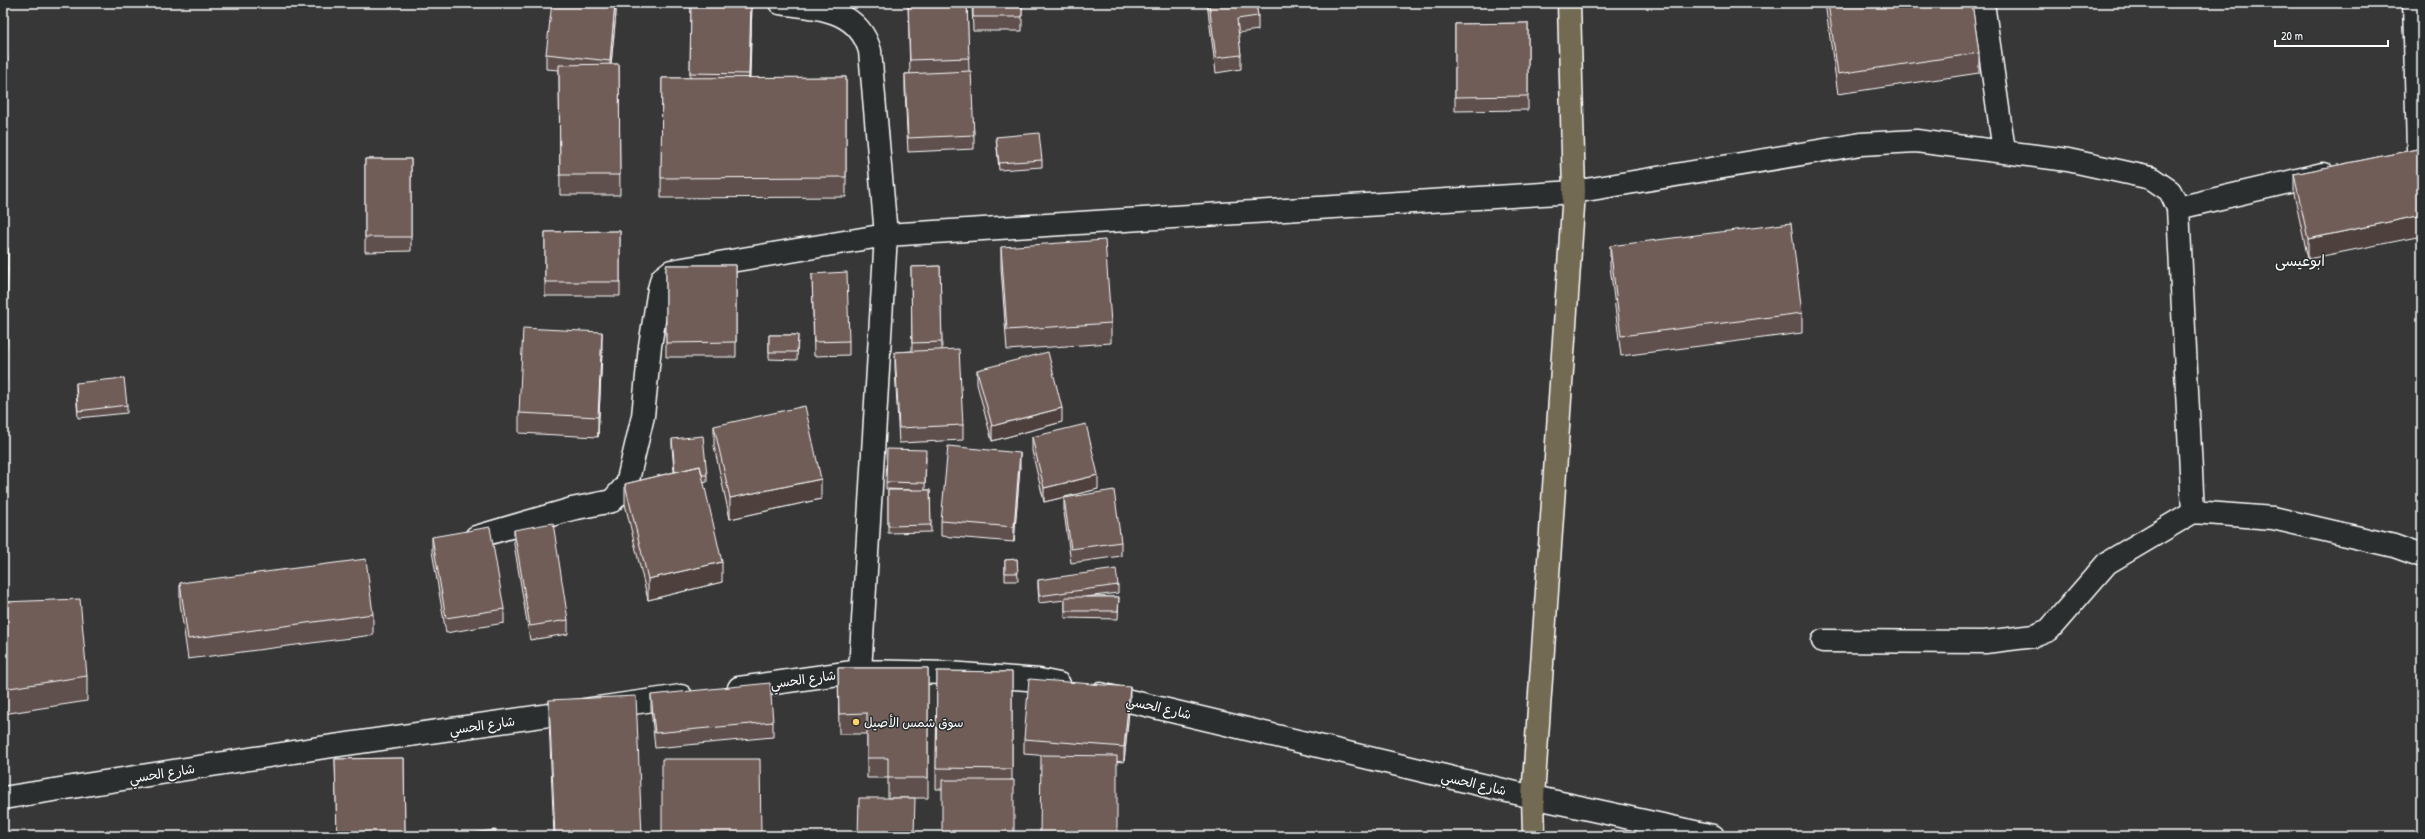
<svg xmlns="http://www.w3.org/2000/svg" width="2425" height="839" font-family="'Patrick Hand','Playpen Sans Arabic',sans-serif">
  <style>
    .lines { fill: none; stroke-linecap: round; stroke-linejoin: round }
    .minor-casing { stroke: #fff; stroke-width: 25 }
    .major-casing { stroke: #fff; stroke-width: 25 }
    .minor { stroke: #2a2d2e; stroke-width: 22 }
    .major { stroke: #736b52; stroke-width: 22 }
    .wall { fill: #5f504d; stroke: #fff }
    .shaded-wall { fill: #4e413e; stroke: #fff }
    .building { fill: #6f5d59; stroke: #fff }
    .poi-dot { fill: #ffd166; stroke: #2a2d2e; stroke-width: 1.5 }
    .labels { text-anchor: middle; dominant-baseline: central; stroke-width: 3; stroke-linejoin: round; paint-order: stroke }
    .street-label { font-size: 13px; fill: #fff; stroke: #2a2d2e }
    .poi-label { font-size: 13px; fill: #fff; stroke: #2a2d2e; text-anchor: start }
    .quarter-label { font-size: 15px; fill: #fff; stroke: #2a2d2e }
  </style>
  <rect width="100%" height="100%" fill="#383737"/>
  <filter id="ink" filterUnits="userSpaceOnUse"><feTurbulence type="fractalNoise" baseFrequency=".025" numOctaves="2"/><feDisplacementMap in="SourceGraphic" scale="8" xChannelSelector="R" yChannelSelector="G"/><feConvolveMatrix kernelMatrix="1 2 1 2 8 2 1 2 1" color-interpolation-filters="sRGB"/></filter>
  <g filter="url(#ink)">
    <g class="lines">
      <defs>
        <path id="minor" d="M780,3C817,8 858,8 870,51L886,235L860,671
          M1983,3L2004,151
          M2414,3L2418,149
          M2178,208L2323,174
          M476,537L572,509L612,501L627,484L643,416L650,346L659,289L662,278L671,271L886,235L1574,192L1861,144L1916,141L2068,160L2151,178L2170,191L2178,208L2193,512
          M1823,641L1985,642L2034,636L2049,630L2107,563L2193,512L2273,518L2394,546L2422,556
          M739,688L860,671L949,673L1039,680L1059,684
          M1100,694L1533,797L1713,836
          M3,798L319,748L681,696"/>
        <path id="major" d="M1534,836L1533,797L1574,192L1569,3"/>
      </defs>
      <use href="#minor" class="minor-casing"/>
      <use href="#major" class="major-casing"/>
      <use href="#minor" class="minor"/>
      <use href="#major" class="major"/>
    </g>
    <path class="wall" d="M616,3V13L611,64H619L620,195H560L559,70L546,69V54Z
      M691,3H752L750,78L846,77V197L661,198L662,78H690Z
      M908,3H967L969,71L974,135V149L908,152L905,89V74H910Z
      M972,3H1022V31H973Z
      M1207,3H1256L1258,16V30L1238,33L1241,55V69L1216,73Z
      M1825,3H1972L1979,53V73L1838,94Z
      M1528,23V110L1455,111V24Z
      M996,137L1042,160V167L999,170Z
      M2422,148L2308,259L2294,194V174Z
      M365,159H411V251L365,252Z
      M620,231V296H545V232Z
      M1610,246L1802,313V333L1621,356L1610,266Z
      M1001,247L1111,323V343L1007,350L1001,268Z
      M3,248L8,268L6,380H3Z
      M666,265H736V357H666Z
      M940,266L942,350L963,425V440L899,443L895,367V352L912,351L911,267Z
      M812,274L849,341V355L814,356Z
      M769,335H798L797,360L769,359Z
      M602,352L598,437L519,433V413Z
      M977,370L1062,422L992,441L977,384Z
      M76,383L127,405V413L78,418L76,391Z
      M714,426L821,499L730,519L714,446Z
      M1032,437L1098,489L1044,502L1032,451Z
      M672,439L707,475V482L703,483L722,582L648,600L625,504V484L674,472L672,446Z
      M926,457L925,490H930L931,532L888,533V490H913L886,489V482Z
      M1020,467L1014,542L941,536V521Z
      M1064,498L1121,542V556L1071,563L1064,512Z
      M514,530L568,620V634L530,640L514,544Z
      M432,537L504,609V623L446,633L432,551Z
      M1017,559L1018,581H1005V560Z
      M1038,580L1118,585V593L1085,597H1119L1118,619L1065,618V600L1039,603L1038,587Z
      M180,583L373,614V635L188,659L180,603Z
      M3,602L87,676V701L3,714Z
      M838,668H928V798H888V778H867V734H839Z
      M937,671L1012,672V780L942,789H936Z
      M651,695L773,722V737L655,748L651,709Z
      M549,700L642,836H554L549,720Z
      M1130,701L1124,762L1024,754V739Z
      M404,758L405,836H337L335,759Z"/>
    <path class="shaded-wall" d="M615,3L616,13L610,75V61Z
      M751,3L752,5L749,88V74Z
      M7,56V76L3,236V216Z
      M2422,215V236L2308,259V239Z
      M8,248V268L6,380V360Z
      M602,332V352L598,437V417Z
      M1062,408V422L992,441V426Z
      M1020,453V467L1014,542V527Z
      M1098,475V489L1044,502V488Z
      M821,479V499L730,519V498Z
      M722,562V582L648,600V579Z
      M1130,687V701L1124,762V747Z"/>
    <path class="building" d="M552,3H615L610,61L546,54Z
      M691,3H751L749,74L690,73Z
      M908,3H967L969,58L910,60Z
      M973,3H1022V17H973Z
      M1209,3H1256L1258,16L1237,19L1241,55L1216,58Z
      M1828,3H1972L1979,53L1838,74Z
      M1528,23V96L1455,97V24Z
      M3,55L7,56L3,216Z
      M619,64L620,175H560L559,65Z
      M971,71L974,135L908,138L905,74Z
      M846,77V177L661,178L662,78Z
      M1039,133L1042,160L999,163L996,137Z
      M2422,148V215L2308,239L2294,174Z
      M365,159H411V237H365Z
      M1791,223L1802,313L1621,336L1610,246Z
      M620,231V282H545V232Z
      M1105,240L1111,323L1007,330L1001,247Z
      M3,248H8L6,360H3Z
      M666,265H736V342L666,343Z
      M940,266L942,342L912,343L911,267Z
      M847,272L849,341L814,342L812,274Z
      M523,328L602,332L598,417L519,413Z
      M769,335H798L797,352H769Z
      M959,349L963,425L899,428L895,352Z
      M1048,352L1062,408L992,426L977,370Z
      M124,378L127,405L78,411L76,383Z
      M805,406L821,479L730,498L714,426Z
      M1086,424L1098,475L1044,488L1032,437Z
      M703,436L707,475H702L700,466L675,472L672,439Z
      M948,446L1020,453L1014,527L941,521Z
      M887,449L926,450L925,483L886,482Z
      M700,466L722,562L648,579L625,484Z
      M888,490H930L931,525L888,526Z
      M1114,490L1121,542L1071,549L1064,498Z
      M553,523L568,620L530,626L514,530Z
      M490,527L504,609L446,618L432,537Z
      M366,559L373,614L188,639L180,583Z
      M1017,559L1018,573H1005V560Z
      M1116,569L1118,585L1039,596L1038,580Z
      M1065,597H1119L1118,611H1065Z
      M80,599L87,676L3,689V602Z
      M838,668H928V778H888V758H867V713L839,714Z
      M937,671L1012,672V769L936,768Z
      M1029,679L1130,687L1124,747L1024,739Z
      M770,683L773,722L655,733L651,695Z
      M636,696L642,836H555L549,700Z
      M1041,755L1117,756V836H1040Z
      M404,758L405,834L337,835L335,759Z
      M662,759H760L761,836H662Z
      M942,780H1014V836H942Z
      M859,798H915L914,836H858Z
      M495,830L496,836H449Z"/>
  </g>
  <circle class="poi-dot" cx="856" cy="722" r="4"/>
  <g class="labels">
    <g class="street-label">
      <text transform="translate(803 679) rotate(-8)">شارع الحسي</text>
      <text transform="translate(1159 707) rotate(13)">شارع الحسي</text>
      <text transform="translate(482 725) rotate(-8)">شارع الحسي</text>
      <text transform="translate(162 773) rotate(-9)">شارع الحسي</text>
      <text transform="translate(1474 783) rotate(13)">شارع الحسي</text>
    </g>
    <g class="poi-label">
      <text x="864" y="722">سوق شمس الأصيل</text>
    </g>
    <g class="quarter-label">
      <text x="2300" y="260">ابوعيسى</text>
    </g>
  </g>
  <rect width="2425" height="839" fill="none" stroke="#2a2d2e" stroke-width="16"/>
  <rect x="8" y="8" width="2409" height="823" fill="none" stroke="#fff" stroke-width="1.5" filter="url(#ink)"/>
  <path d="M2275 40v6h113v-6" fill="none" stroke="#ffffff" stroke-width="2"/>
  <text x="2281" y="40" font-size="12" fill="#ffffff" stroke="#2a2d2e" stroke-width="3" paint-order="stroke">20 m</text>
</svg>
